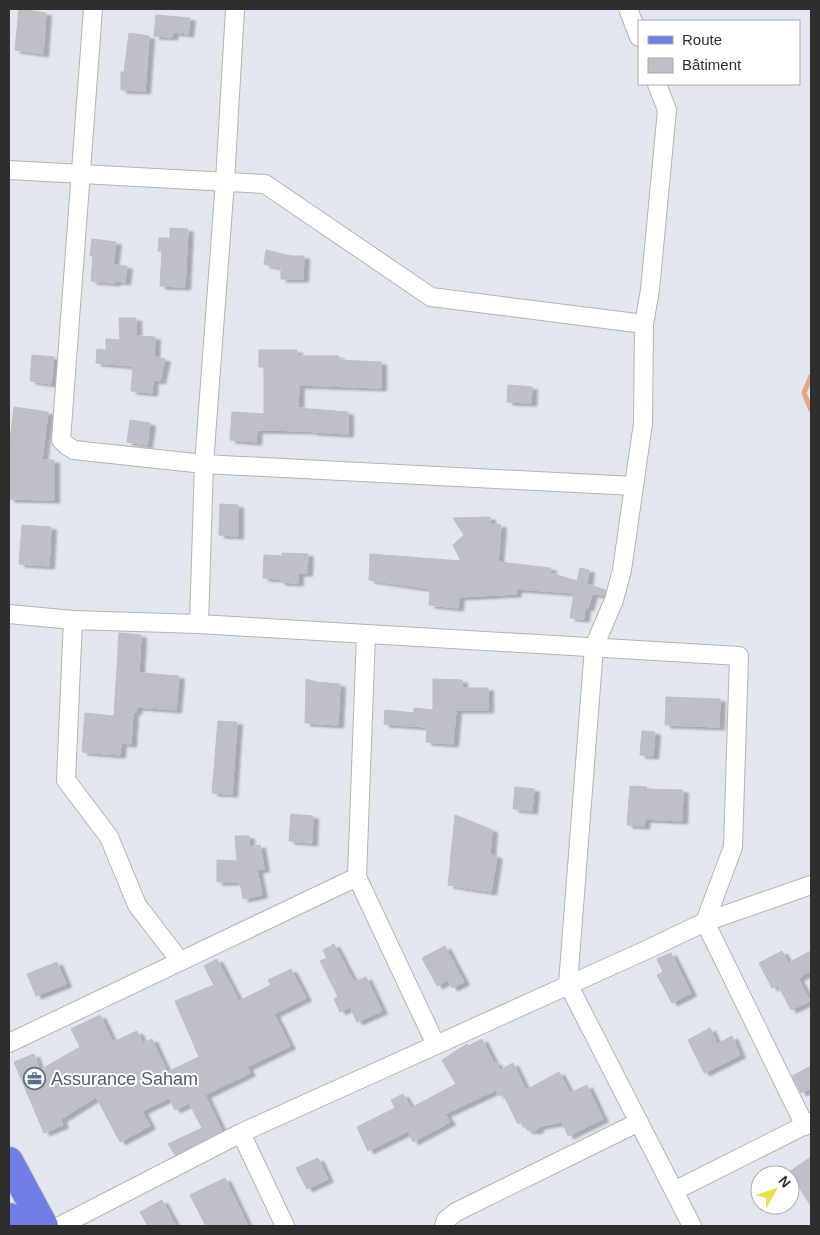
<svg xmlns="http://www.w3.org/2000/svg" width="820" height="1235" font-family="Arial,sans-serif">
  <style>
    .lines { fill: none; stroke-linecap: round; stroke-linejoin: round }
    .stream { stroke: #e5a780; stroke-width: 5 }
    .building { fill: #bebfc7; stroke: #bbbfc9; filter: url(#shadow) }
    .street-casing { stroke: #b5b4ab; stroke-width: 20 }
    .primary-casing { stroke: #c4c4c4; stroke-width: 30 }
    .street { stroke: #fff; stroke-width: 18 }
    .primary { stroke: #707de5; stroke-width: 28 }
    .labels { text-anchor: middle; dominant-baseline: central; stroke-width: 4; stroke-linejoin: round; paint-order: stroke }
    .service-label { font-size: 18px; fill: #4e5e75; stroke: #fff; text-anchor: start }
  </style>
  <defs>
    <filter id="shadow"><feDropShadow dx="5.5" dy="3" stdDeviation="1" flood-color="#0004"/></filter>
  </defs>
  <rect width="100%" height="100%" fill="#e2e6ee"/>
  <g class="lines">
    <path class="stream" d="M811,376L804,393L811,410"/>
  </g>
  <path class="building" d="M19,9L46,13L43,54L15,50Z
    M156,15L190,18L188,34L173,32L172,37L154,36Z
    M129,33L149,36L145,91L121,90V72H124Z
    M170,228L188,229L185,287L160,286L162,251H158L159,238H170Z
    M92,239L116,242L113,265L127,266L125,282L115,281V283L91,281L93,256H90Z
    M266,250L291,256H304L303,279H281V268L264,264Z
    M119,318H136V336L155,337L154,357L165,359L160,381L153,380L152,393L131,391L133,366L96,363L97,349L106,350V339L120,340Z
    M259,350H297V356H339V360L381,362V388L299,385L298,408L348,412V434L312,432V431L257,430L256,442L230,440L232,412L264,414V367H259Z
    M32,355L54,357L51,384L30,381Z
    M508,385L532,387L531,403L507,402Z
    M14,407L48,412L42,460H54V500L9,499V449Z
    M130,420L150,423L147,445L127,442Z
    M220,504L238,505V536L219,535Z
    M490,517V524L501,525L498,562L551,568L550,573L577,581L580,568L589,570L587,584L605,590L604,595L592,594L588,608L585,607L584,619L570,618L574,593L516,589V594L459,597L458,608L429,605L430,589L369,580L370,554L461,561L453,545L464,535L453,518Z
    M22,525L51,527L49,566L19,564Z
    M282,553L308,554L307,573H298V583L280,582V579L263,578L264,555L282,556Z
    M119,633L141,635L139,673L179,676L176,710L137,707L136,712H133L131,744L121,743L120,755L82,752L85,713L114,716Z
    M306,679L316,682L340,684L338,725L305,723Z
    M433,679L462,680V688H488V710H456L453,744L426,742L427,727L384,724L385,710L414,713V708L433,710Z
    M666,697L720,699L719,727L665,725Z
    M218,721L237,722L232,794L212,793Z
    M642,731L655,732L653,756L640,755Z
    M630,786L647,787L646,789L683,790L682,821L645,819L644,826L627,825Z
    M515,787L534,789L532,811L513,809Z
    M291,814L313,816L312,843L289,841Z
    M455,815L492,830L490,854L497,856L491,892L448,885Z
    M235,836H249V847L260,845L264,869L257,870L262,895L243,899L240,882H217V860L237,861Z
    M334,944L354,982L366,977L382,1011L357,1022L350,1007L340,1012L334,999L338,997L320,961L327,958L323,950Z
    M445,946L464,982L452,988L448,980L437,986L422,958Z
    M782,951L788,963L811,951V971L798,978L810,1001L791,1010L778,985L772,988L759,963Z
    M671,953L691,993L672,1003L657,975L663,972L657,959Z
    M217,959L239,1001L271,985L268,980L291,969L306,998L274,1014L290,1046L247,1067L250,1073L205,1095L222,1131L175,1155L168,1144L202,1128L189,1103L175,1110L169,1098L142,1111L150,1126L120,1142L96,1097L61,1119L63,1125L44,1133L14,1062L34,1054L40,1070L80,1047L71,1029L100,1015L113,1042L137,1031L143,1043L152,1039L167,1072L199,1057L175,1001L214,985L204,966Z
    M57,962L66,984L36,996L27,974Z
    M710,1028L717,1044L732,1036L740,1055L704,1073L688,1040Z
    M482,1039L494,1063L496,1062L500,1070L513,1063L526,1090L559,1072L570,1093L587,1085L603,1119L568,1136L562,1122L540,1126L536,1131L527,1130L522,1122L518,1124L503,1094L499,1096L496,1090L445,1114L450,1122L413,1142L408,1131L368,1151L357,1127L395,1108L391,1100L403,1094L411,1108L456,1084L442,1060L467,1044L468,1046Z
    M811,1066V1088L801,1093L792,1076Z
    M811,1157V1206L789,1172Z
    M318,1158L328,1179L307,1189L296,1168Z
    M225,1178L248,1226H206L190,1195Z
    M162,1200L176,1226H148L140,1212Z"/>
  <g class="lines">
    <defs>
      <path id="street" d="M93,9L61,440L66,445L74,450L204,464L634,486
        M628,9L639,37
        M657,84L667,110L650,290L644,324L643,423L622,570L614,600L594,647L568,984L692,1226
        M9,170L265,184L431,297L644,324
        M9,614L73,620L199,624L739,656L733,847L705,922L805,1126
        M73,620L66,780L109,837L137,905L180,961
        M199,624L204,464L225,181L235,9
        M357,877L436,1045
        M9,1043L357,877L366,634
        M241,1133L285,1226
        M674,1191L811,1122
        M60,1226L241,1133L644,951L705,922L811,885
        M444,1226L446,1220L456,1212L639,1122"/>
      <path id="primary" d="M9,1161L44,1226
        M9,1217L14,1226"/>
    </defs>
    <use href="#street" class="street-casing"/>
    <use href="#primary" class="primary-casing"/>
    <use href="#street" class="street"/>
    <use href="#primary" class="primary"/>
  </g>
  <defs>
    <symbol id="office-ring" viewBox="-11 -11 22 22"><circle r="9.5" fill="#fff" stroke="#5c6f8a" stroke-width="1.5"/><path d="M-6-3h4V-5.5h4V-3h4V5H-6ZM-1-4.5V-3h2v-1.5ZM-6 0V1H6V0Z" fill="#5c6f8a"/></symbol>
  </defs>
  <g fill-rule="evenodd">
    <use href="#office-ring" x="22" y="1066" width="25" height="25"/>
  </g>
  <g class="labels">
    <g class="service-label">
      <text x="51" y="1079">Assurance Saham</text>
    </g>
  </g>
  <rect width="820" height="1235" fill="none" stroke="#2e2e2e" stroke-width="20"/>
  <rect x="638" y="20" width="162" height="65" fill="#ffffff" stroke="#ababab"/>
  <rect x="648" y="36" width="25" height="8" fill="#707de5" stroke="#ababab"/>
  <text x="682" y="45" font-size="15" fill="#2e2e2e">Route</text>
  <rect x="648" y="58" width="25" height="15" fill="#bebfc7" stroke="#ababab"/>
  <text x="682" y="70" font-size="15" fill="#2e2e2e">Bâtiment</text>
  <g transform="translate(775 1190) rotate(50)"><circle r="24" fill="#ffffff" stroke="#ababab"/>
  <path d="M0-4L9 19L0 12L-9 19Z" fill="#eae053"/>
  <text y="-8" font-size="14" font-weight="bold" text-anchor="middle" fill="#2e2e2e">N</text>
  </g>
</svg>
